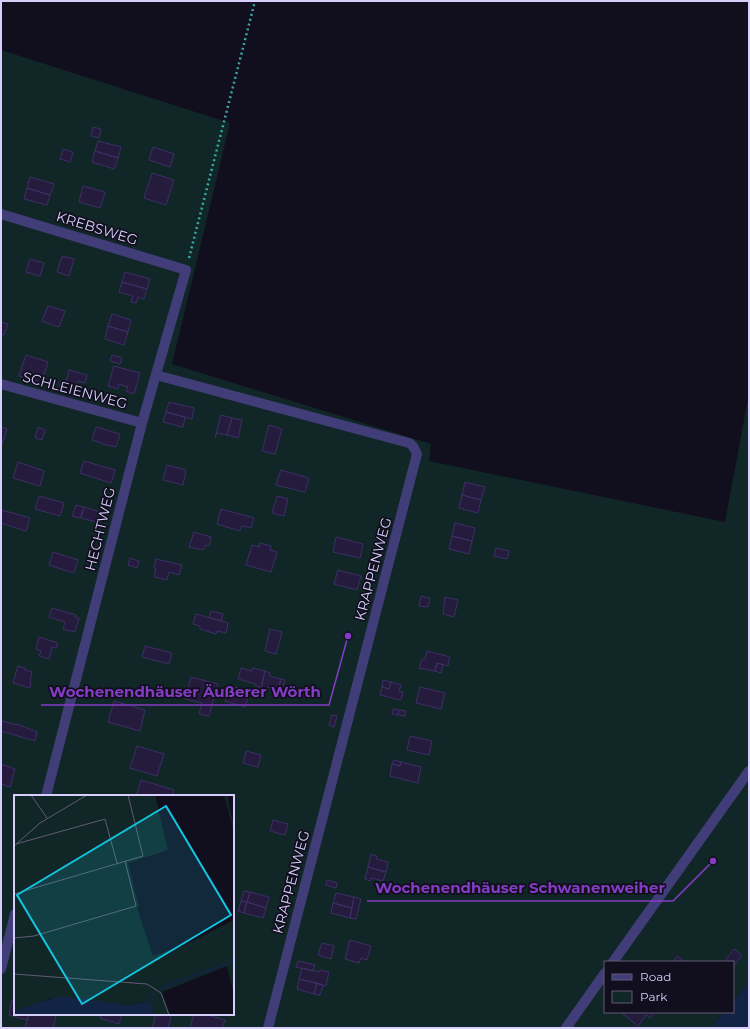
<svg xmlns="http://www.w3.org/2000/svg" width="750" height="1029" font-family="Montserrat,sans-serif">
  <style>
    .green { fill: #112727; fill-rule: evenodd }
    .water { fill: #122443 }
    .building { fill: #241b3d; stroke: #3d2f67 }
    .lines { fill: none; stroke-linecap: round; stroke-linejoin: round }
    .path { stroke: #37a7a5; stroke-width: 2.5; stroke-dasharray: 2 3; stroke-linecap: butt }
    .minor { stroke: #413d79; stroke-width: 10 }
    .labels { text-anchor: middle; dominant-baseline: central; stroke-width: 3.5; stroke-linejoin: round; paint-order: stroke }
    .street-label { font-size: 14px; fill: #d6cffb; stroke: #110e1e }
    .inset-river { fill: none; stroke: #122443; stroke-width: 2 }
    .inset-road { fill: none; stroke: #605b76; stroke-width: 1 }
    .view { fill: #12c6e3; fill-opacity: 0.15; stroke: #12c6e3; stroke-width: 2 }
    .inset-edge { fill: none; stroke: #d6cffb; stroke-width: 2 }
    .leader { fill: none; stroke: #843cc5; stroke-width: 1.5 }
    .callout-dot { fill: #843cc5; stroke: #110e1e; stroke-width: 1.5 }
    .callout-label { font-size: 15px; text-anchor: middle; font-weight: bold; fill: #843cc5; stroke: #110e1e; stroke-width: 3.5; stroke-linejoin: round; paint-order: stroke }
  </style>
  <rect width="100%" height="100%" fill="#110e1e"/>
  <path class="green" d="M1,50L230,123L172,364L431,444L429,461L725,522L749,393V982L733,1001V962H605V1012H724L711,1028H1ZM15,796H233V1014H15Z"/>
  <path class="water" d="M749,982V1028H711L724,1012H733V1001Z"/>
  <path class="building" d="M93,127L101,129L99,138L91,136Z
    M98,141L121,147L118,158L95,151Z
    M153,147L174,154L170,167L149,160Z
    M63,149L73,152L70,162L60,159Z
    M95,151L118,158L114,169L92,162Z
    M152,173L174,180L166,205L144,198Z
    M30,177L54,184L50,195L27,188Z
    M83,186L105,192L100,208L79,202Z
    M27,188L50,195L47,205L24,199Z
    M62,256L74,259L69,276L57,272Z
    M30,259L44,263L40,276L26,272Z
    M125,272L150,279L147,289L122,282Z
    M122,282L147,289L144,299L138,297L136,303L131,302L133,296L119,292Z
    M48,306L65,311L59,327L42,321Z
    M112,314L131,320L128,332L108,326Z
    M1,322L8,324L4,335L1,334Z
    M108,326L128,332L124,345L105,339Z
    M26,355L48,362L41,384L19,376Z
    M112,355L122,358L120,364L110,361Z
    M114,366L140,373L134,394L126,391L128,387L119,384L118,389L108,386Z
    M69,370L87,375L85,383L78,381L75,391L59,387L61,381L66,382Z
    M169,402L194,408L192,419L166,412Z
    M166,412L185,417L183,427L163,422Z
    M221,415L232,418L227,435L217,433L215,438Z
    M232,418L242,420L238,438L227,435Z
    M269,425L282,429L275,454L262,451Z
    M1,427L7,429L2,444H1Z
    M38,427L45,430L42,440L35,438Z
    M96,427L120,434L116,447L102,444V443L92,440Z
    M84,461L115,470L111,483L80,473Z
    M18,462L44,471L40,486L13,478Z
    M167,465L186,470L183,485L163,480Z
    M281,470L309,478L305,492L276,485Z
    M465,482L485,487L481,500L462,495Z
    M462,495L481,500L478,513L459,508Z
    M39,496L64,503L60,516L35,509Z
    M277,496L288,499L284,516L272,513Z
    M76,505L84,507L80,518L72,516Z
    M84,507L103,513L100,523L81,518Z
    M221,509L254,518L251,528L242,526L240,531L217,524Z
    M2,510L30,518L26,531L1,523V514Z
    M455,523L475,528L472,541L452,536Z
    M194,532L211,537L209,546L205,545L203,550L189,547Z
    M452,536L472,541L469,554L449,549Z
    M336,537L363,544L360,558L333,552Z
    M260,543L271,546L270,550L277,552L271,572L246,565L252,545L259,547Z
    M496,548L509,551L507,559L494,556Z
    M53,552L78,560L74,573L49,565Z
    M130,558L139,561L137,568L128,565Z
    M156,559L182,565L179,575L169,572L167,580L154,577L156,569L154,568Z
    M338,570L361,576L357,590L334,584Z
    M421,596L430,598L428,607L419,606Z
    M445,597L458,600L454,617L443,614Z
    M52,608L76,615L75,617L79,618L75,632L63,629L65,622L49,617Z
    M211,611L223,614L221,621L209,617Z
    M196,614L228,623L226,633L217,631L216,634L200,629V626L193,624Z
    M270,629L282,632L276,654L265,651Z
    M39,637L58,643L56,648L52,647L49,659L39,656L41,651L36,649Z
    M145,646L172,653L169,664L142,657Z
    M427,651L450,657L448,666L437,663L435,671L419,668L422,659H425Z
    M437,663L443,665L441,673L435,671Z
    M18,666L25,668V670L32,672L30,681L31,682L30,688L13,683Z
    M241,668L252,671L253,668L265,671L261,688L255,686L256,684L238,679Z
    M265,671L270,673L269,676L281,679L278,690L267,687L266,692L261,691L262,688H261Z
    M191,677L218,684L209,716L199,714L202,703L185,699Z
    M281,679L285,680L281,691L278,690Z
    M383,680L391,682L389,689L382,687Z
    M391,682L401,685L399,691L403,692L401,700L380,695L382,687L389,689Z
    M229,686L250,691L245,707L225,701Z
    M420,687L445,693L441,709L416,703Z
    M114,701L145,710L140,731L108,722Z
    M393,709L399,710L398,715L392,714Z
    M399,710L406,711L405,716L398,715Z
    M332,715L337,716L334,727L329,725Z
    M2,721L17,725V724L37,732L35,741L1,731Z
    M410,736L432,741L429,755L407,750Z
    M137,746L164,754L157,776L130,768Z
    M246,751L261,755L258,767L243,763Z
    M394,760L401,762L400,766L392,764Z
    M401,762L421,767L418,783L390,776L392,764L400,766Z
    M1,764L15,769L10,787L1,784Z
    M141,780L174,790L172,796H136Z
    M273,820L288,824L285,835L270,831Z
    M371,854L377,856L376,859L388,862L386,872L368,867Z
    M368,867L386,872L383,881L371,878L370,881L365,879Z
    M327,880L337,883L336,888L326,885Z
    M244,891L250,892L247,902L241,901Z
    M250,892L269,897L266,908L247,902Z
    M336,893L354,897L352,908L333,903Z
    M354,897L361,899L356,919L350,918Z
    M241,901L247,902L244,913L238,911Z
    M247,902L266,908L263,918L244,913Z
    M333,903L352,908L350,918L331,913Z
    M350,940L371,946L367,960L361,958L359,963L345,959Z
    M322,943L334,946L331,959L318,955Z
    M734,949L742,955L733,967V962H724Z
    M677,956L685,962H673Z
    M298,961L315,965L313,971L296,967Z
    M302,968L319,972L320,970L329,972L326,986L299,979Z
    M299,979L317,983L314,994L297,989Z
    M317,983L323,985L320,995L314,994Z
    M12,1000H15V1014H28L27,1020L9,1015Z
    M625,1012H655L650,1018L646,1015L638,1026L623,1014Z
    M29,1014H48L56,1016L53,1028H25Z
    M101,1014H122L119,1024L100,1018Z
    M156,1014H172L168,1028H152Z
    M194,1014H204L225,1020L222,1028H190Z"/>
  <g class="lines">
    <path class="path" d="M189,258L255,1"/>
    <path class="minor" d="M1,214L186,270L142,423L46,796
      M156,375L409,443L413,446L417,454L268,1028
      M1,384L142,423
      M613,962L749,771
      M1,969L15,914
      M566,1028L605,973"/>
  </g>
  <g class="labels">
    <g class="street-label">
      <text transform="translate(97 228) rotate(17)">KREBSWEG</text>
      <text transform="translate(75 390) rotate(15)">SCHLEIENWEG</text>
      <text transform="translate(100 529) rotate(-76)">HECHTWEG</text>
      <text transform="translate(373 569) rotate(-75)">KRAPPENWEG</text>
      <text transform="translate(291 882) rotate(-75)">KRAPPENWEG</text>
    </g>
  </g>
  <g transform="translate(14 795)">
    <rect width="220" height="220" fill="#110e1e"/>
    <path d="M0,0H141L154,55L114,68L125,112L123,113L139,161L173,149L220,125V200L213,171L148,197L156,220H141L134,207L113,210L38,203L0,217ZM210,0H213L220,33H219Z" fill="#112727"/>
    <path d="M47,201L113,210L135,207L141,220H0V217L11,212Z" fill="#122443"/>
    <path class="inset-river" d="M146,193L215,168L220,162M135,207L141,196"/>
    <path class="inset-road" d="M17,0L33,23M2,49L91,24L103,68M0,51L26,28L73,0M0,99L129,61L114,0M0,143L20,141L122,111L111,66M0,179L133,189L147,198L155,220"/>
    <path class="view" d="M152,11L217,120L68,209L3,100Z"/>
    <rect width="220" height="220" class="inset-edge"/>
  </g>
  <path class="leader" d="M348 636L329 705H41M713 861L673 901H367"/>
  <g class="callout-dot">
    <circle cx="348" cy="636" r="4"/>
    <circle cx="713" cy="861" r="4"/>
  </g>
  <g class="callout-label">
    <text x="185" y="697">Wochenendhäuser Äußerer Wörth</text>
    <text x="520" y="893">Wochenendhäuser Schwanenweiher</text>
  </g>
  <rect width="750" height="1029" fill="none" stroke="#d6cffb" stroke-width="4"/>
  <rect x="604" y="961" width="130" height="52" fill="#110e1e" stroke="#605b76"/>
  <rect x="612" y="974" width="20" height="6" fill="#413d79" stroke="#605b76"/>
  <text x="640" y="981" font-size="12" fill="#d6cffb">Road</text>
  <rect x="612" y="991" width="20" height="12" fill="#112727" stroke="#605b76"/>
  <text x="640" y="1001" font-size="12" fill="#d6cffb">Park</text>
</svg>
